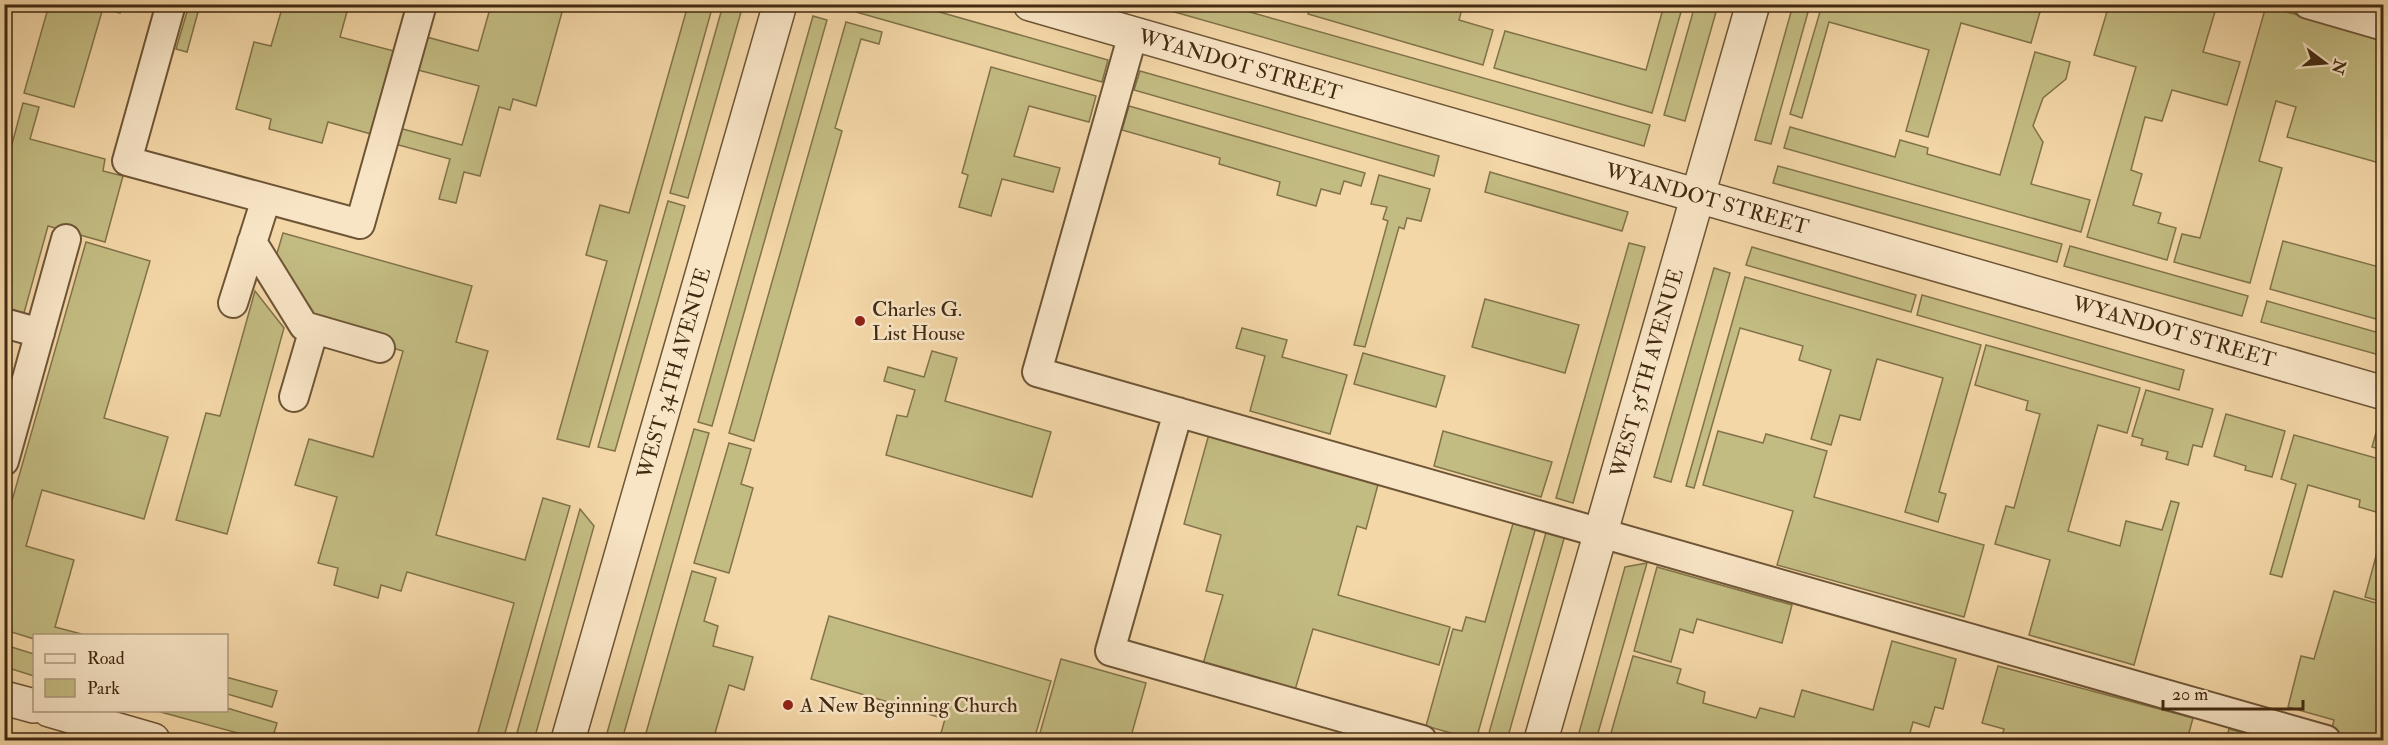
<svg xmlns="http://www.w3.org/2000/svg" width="2388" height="745" font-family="'IM FELL Double Pica',serif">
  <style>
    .green { fill: #c3bc82; stroke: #82734a; stroke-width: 1.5 }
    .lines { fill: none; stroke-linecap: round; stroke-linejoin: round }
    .service-casing { stroke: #6e5536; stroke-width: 32 }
    .minor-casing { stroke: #6e5536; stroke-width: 36 }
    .service { stroke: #f8e5c6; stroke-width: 28 }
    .minor { stroke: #f8e5c6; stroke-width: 33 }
    .poi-dot { fill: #8f2418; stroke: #f8e5c6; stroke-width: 2 }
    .labels { text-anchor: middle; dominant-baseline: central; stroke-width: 5; stroke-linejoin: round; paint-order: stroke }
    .street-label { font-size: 21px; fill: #412a11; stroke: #f8e5c6 }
    .poi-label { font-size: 21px; fill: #412a11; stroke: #f8e5c6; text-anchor: start }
  </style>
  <rect width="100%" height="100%" fill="#f4d7a7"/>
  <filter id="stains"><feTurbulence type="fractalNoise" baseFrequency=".00333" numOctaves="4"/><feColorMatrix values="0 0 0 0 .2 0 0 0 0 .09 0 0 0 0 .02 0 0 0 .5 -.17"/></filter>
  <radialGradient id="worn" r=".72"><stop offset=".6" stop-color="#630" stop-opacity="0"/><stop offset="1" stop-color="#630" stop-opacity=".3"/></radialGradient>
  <path class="green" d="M49,5H122L120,13L103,8L74,107L24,93Z
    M189,5H200L187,52L176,49Z
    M283,5H336L348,8L340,37L394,51L371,134L328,122L322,143L269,129L271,119L236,109L254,42L271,46Z
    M491,5H564L536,106L513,99L510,110L499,107L480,176L464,172L456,203L439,199L450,159L395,144L399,128L462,145L479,86L414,69L423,36L478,51Z
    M688,5H713L589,447L557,439L607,261L586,255L600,205L629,213Z
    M723,5H743L688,198L670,193Z
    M858,5H915L1108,60L1102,82L856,12Z
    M1150,5H1225L1650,125L1644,146Z
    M1310,5H1463L1459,20L1493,30L1483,65L1308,14Z
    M1664,5H1683L1652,113L1494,68L1505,31L1646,70Z
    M1695,5H1718L1685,121L1664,115Z
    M1793,5H1810L1771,144L1755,140Z
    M1822,5V4L2042,5L2031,43L1961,23L1928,137L1906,131L1929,50L1829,22L1802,118L1790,114Z
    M2109,5H2217L2203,52L2240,62L2227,105L2172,90L2162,121L2145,117L2131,170L2142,174L2133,205L2161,213L2158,223L2176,228L2167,260L2087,237L2136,67L2094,55Z
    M2266,6L2383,39V164L2287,137L2296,107L2276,101L2259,161L2282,168L2250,283L2174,262L2182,234L2200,238Z
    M813,16L827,20L712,426L698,422Z
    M846,22L882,32L879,44L861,39L835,128L842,131L754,441L729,433Z
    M2035,52L2070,62L2066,79L2043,98L2033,126L2043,142L2031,184L2090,200L2081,232L1784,148L1790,127L1895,157L1900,140L1928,148L1927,154L2000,175Z
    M991,67L1096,96L1089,122L1029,106L1014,156L1060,168L1053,192L1002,179L991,216L959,207L968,175L962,173Z
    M1140,71L1439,156L1434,176L1134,90Z
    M23,103L39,107L30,139L105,159L103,171L123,176L105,242L48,226L24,313L5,307V170Z
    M1129,106L1365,173L1361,186L1344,181L1340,194L1321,189L1316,206L1277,195L1280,182L1219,164L1220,158L1122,130Z
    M1778,166L2062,244L2057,262L1773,183Z
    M1490,172L1628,212L1622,231L1485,192Z
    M1379,175L1430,189L1421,221L1407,218L1404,229L1399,227L1365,347L1354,345L1388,221L1383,219L1387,207L1371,204Z
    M668,201L685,206L615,451L598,447Z
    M283,233L472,286L456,342L488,351L436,535L525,560L543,498L570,506L503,740H476L514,603L407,572L401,591L381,585L378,598L334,585L338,568L318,563L337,497L295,485L309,439L373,457L403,351L308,324L273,267Z
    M2283,241L2383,268V321L2270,289Z
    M86,242L150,261L104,418L168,437L144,519L42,490L26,546L74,560L55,627L85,635L34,636V639L5,630V525Z
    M1629,243L1645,247L1573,503L1556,498Z
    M2070,246L2248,296L2242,316L2064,266Z
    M1752,247L1916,295L1911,312L1746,265Z
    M1714,268L1730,273L1671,482L1654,477Z
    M1745,277L1981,345L1939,492L1946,494L1938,522L1905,512L1943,378L1877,359L1860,420L1840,415L1831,445L1811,439L1831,370L1799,360L1803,346L1740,328L1694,488L1686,486Z
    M255,291L284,328L227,534L176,520L206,413L220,416Z
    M1922,295L2184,370L2179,390L1917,315Z
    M1485,299L1579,325L1565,373L1472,347Z
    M2267,301L2383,334V356L2261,322Z
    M1242,328L1287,340L1282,357L1347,375L1330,434L1250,411L1265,356L1236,348Z
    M1986,345L2140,388L2127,433L2098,425L2068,531L2120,546L2126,521L2162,530L2171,501L2179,503L2134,665L2029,635L2050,560L1995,544L2006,506L2014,508L2040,414L2026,410L2028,401L1975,385Z
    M932,351L957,358L945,401L1051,432L1032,497L886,455L897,415L907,417L915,390L884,381L888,367L924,377Z
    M1363,353L1445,376L1436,407L1354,384Z
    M2146,390L2213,409L2202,447L2193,445L2188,465L2166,459L2168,452L2141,445L2143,439L2132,436Z
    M2226,414L2285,431L2272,477L2245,470L2246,466L2214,456Z
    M2378,426L2383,428V450L2372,447Z
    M694,429L709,433L622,740H605Z
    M1443,431L1552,462L1541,497L1434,466Z
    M1718,431L1763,443L1766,434L1827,451L1814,497L1984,545L1964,617L1777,565L1793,511L1703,485Z
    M1209,434L1379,481L1366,529L1357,526L1338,595L1450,627L1439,665L1313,629L1295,690L1203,664L1223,595L1206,591L1221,535L1184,524Z
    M2294,435L2383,460V514L2359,507L2360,500L2308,485L2282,577L2270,574L2296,484L2281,479Z
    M729,443L751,449L741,484L753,488L729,573L694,563Z
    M580,509L594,526L534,740H515Z
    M1514,520L1536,527L1476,740L1426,726L1453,629L1462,631L1466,617L1485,622Z
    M1547,529L1565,535L1507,740H1487Z
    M2383,530L2384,600L2383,602L2365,597Z
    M1647,563L1596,740H1577L1625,567Z
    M1657,567L1792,605L1782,643L1697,619L1693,633L1680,629L1671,662L1634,651Z
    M692,571L716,578L704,621L718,626L713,646L753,657L744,690L729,685L713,740H644Z
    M2334,591L2383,605V740H2359L2331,732L2334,720L2288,707L2301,656L2314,659Z
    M829,616L1051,681L1034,740H939L945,719L811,679Z
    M1892,641L1956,659L1943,709L1935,707L1929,727L1913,722L1908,740H1609L1633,656L1681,669L1677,683L1705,692L1703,703L1756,718L1760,708L1794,717L1802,690L1873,710Z
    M5,645L34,654V676L5,667Z
    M1061,659L1146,683L1130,740H1038Z
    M1998,666L2193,718L2187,740H2001L2004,729L1982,723Z
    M226,677L277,691L272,707L227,694Z
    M227,708L277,723L272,740H263L157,711Z
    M2229,729L2271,740H2226Z"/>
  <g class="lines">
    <defs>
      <path id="service" d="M171,4L127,161L360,224L422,4
        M2308,4L2384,26
        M1133,34L1037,372L2326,740
        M252,242L304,326L380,348
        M233,303L266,199
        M4,323L40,333
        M294,397L314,329
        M1178,412L1110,651L1422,740
        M4,461L66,239"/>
      <path id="minor" d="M1030,4L2384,393
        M4,698L34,706
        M49,710L153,740
        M568,740L780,4
        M1541,740L1753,4"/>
    </defs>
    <use href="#service" class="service-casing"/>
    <use href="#minor" class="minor-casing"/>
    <use href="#service" class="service"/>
    <use href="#minor" class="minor"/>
  </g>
  <g class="poi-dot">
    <circle cx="860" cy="321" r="6"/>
    <circle cx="788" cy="705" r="6"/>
  </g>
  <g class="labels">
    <g class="street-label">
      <text transform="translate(1240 65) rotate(16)">WYANDOT STREET</text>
      <text transform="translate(1707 199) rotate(16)">WYANDOT STREET</text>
      <text transform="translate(2174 332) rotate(16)">WYANDOT STREET</text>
      <text transform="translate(674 373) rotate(-74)">WEST 34TH AVENUE</text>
      <text transform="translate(1647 373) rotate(-74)">WEST 35TH AVENUE</text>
    </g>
    <g class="poi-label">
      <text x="872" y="309">Charles G.<tspan x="872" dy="24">List House</tspan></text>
      <text x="800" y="705">A New Beginning Church</text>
    </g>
  </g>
  <rect width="2388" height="745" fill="none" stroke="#f4d7a7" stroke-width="24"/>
  <rect x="6" y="6" width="2376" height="733" fill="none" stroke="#412a11" stroke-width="3"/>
  <rect x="12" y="12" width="2364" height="721" fill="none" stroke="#412a11" stroke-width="1.5"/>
  <rect x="33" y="634" width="195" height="78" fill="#f8e5c6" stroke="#af9a7e" stroke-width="1.5"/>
  <rect x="45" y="654" width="30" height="9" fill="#f8e5c6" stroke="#af9a7e" stroke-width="1.5"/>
  <text x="87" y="664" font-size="18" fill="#412a11">Road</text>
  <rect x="45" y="679" width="30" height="18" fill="#c3bc82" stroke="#af9a7e" stroke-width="1.5"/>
  <text x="87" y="694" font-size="18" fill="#412a11">Park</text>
  <g transform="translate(2325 63) rotate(106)" stroke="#f8e5c6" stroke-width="4.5" paint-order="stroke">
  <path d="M0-4.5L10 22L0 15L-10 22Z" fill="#412a11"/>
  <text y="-9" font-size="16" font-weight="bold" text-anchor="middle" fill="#412a11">N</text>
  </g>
  <path d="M2163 700v9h140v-9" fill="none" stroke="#412a11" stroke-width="3"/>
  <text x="2172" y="700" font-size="18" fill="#412a11" stroke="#f8e5c6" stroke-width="4.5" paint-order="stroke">20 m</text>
  <rect width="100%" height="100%" filter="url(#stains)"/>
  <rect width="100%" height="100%" fill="url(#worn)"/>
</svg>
